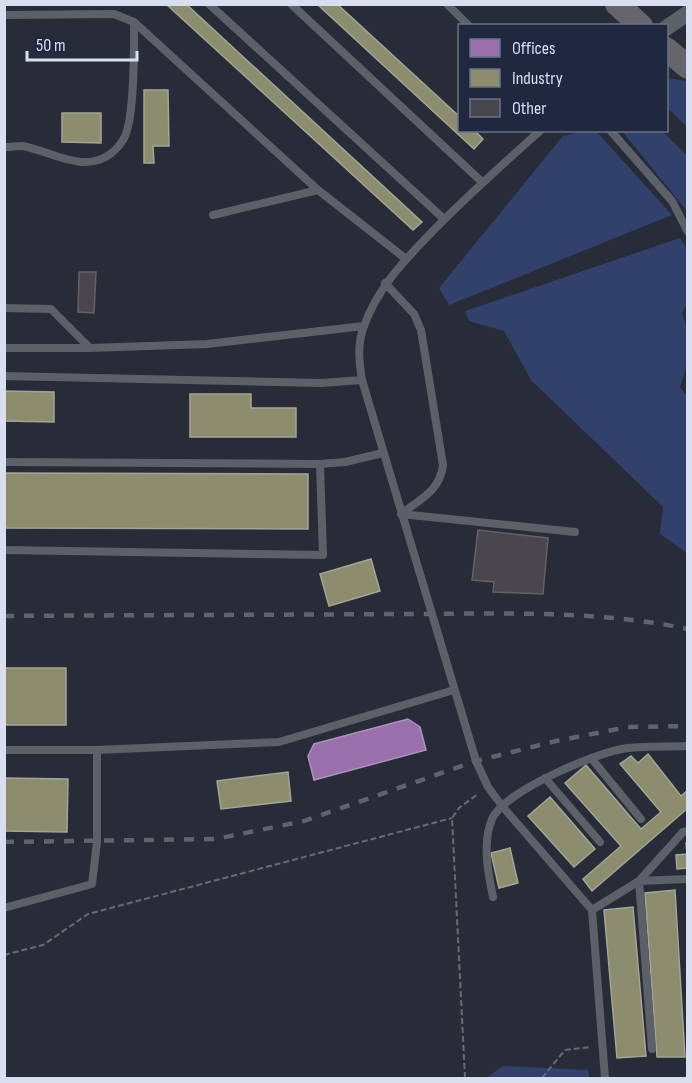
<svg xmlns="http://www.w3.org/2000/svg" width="692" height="1083" font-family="'Sofia Sans Condensed',sans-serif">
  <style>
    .green { fill: #32416c }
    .offices { fill: #9970ab; stroke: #ac91bf; stroke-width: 1.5 }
    .industry { fill: #8c8c6e; stroke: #a3a595; stroke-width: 1.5 }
    .building { fill: #4a464e; stroke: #656068; stroke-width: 1.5 }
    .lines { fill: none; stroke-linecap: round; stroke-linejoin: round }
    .path { stroke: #676a73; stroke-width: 2; stroke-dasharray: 6 3; stroke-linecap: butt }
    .lane { stroke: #5c6069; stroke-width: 8 }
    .street { stroke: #5c6069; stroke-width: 16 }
    .secondary { stroke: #65656b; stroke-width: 24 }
    .rail { stroke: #5f636e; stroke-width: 4.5; stroke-dasharray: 10 10; stroke-linecap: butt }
  </style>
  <rect width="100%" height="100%" fill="#272c38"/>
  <path class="green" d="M667,78L687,81V127L667,107Z
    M587,131H596L672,215L449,305L439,288L563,136Z
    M622,131H662L687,155V211Z
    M680,238L688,251L687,303L682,313C692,337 689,363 680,387L688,397L687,553L660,534L663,507L531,380L504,331L469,321L465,311Z
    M503,1066L588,1070L589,1078H486Z"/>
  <path class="offices" d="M408,719L420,727L426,750L314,780L308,756L314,744Z"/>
  <path class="industry" d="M166,4H186L422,222L413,230Z
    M317,4H337L460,117V130H474L483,139L474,149Z
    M144,90H168L169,146H153L154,163H144Z
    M62,113H101V143L62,142Z
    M4,391L54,392V422L4,421Z
    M190,394H251V408H296V437H190Z
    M4,473L308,474V529L4,528Z
    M371,559L380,591L329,606L320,574Z
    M4,668H66V725H4Z
    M648,754L681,796L688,790V808L592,891L583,879L621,846L565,783L586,765L641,829L661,812L620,764L631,756L638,763Z
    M288,772L291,801L221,809L217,781Z
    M4,778L68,779L67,832L4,831Z
    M550,797L595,849L574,867L528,816Z
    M686,843H688V868L677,869L676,855L687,854Z
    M510,848L518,883L499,888L491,853Z
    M675,890L685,1057H657L645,893Z
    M633,907L646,1056L617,1058L604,910Z"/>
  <path class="building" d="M79,272H96L94,313L78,312Z
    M478,530L548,538L543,594L493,592L494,582L472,580Z"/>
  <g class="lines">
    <path class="path" d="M4,955L43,945L88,914L452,818
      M465,1078L452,818L459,808L478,794
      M542,1078L565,1050L591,1047"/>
    <path class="lane" d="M209,4L444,219
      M291,4L482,182
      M447,4L469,26
      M4,15L114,14L134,22L318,190
      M541,130C502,165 463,199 427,237C401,264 377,290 364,326C357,343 359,362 362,380L476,761L488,787L502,806L592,910L605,1078
      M610,130L672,201L688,232
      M4,147C10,147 17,146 23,146C43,150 60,160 81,162C99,163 113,156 123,140C135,122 134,47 134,22
      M213,215L318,190L406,259
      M385,283L414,314L421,330L443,465C440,491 420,499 401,514
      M4,308L51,309L90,348
      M4,348H90L207,344L364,326
      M4,376L321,383L362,380
      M4,462L320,464L345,462L383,453
      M401,514L575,532
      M4,550L323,555L320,464
      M4,750H97L279,742L454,690
      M591,758L641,819
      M545,778L600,842
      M493,897C488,873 482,843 492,819C503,792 598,751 628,748C647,746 668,747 688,746
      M4,908L92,884L97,842V750
      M592,910L639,881L688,879
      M652,1049L639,881L683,832L688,831"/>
    <path class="street" d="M666,28L688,13"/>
    <path class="secondary" d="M617,4L641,26
      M666,49L688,67"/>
    <path class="rail" d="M4,616C134,615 264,615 394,614C491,614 593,609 688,629
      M4,842L216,839L304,821L476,761L556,741L628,727L688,726"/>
  </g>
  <rect width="692" height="1083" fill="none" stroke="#d9dfef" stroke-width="12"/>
  <rect x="458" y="24" width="210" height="108" fill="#20283f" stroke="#6a7185" stroke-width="1.5"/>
  <rect x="470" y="39" width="30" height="18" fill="#9970ab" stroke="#6a7185" stroke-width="1.5"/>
  <text x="512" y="54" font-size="18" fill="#d9dfef">Offices</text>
  <rect x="470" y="69" width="30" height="18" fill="#8c8c6e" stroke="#6a7185" stroke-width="1.5"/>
  <text x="512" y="84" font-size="18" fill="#d9dfef">Industry</text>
  <rect x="470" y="99" width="30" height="18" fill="#4a464e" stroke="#6a7185" stroke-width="1.5"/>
  <text x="512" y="114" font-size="18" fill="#d9dfef">Other</text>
  <path d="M27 51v9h110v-9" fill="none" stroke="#d9dfef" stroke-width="3"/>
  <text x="36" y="51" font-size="18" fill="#d9dfef" stroke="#20283f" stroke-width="4.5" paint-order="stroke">50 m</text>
</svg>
